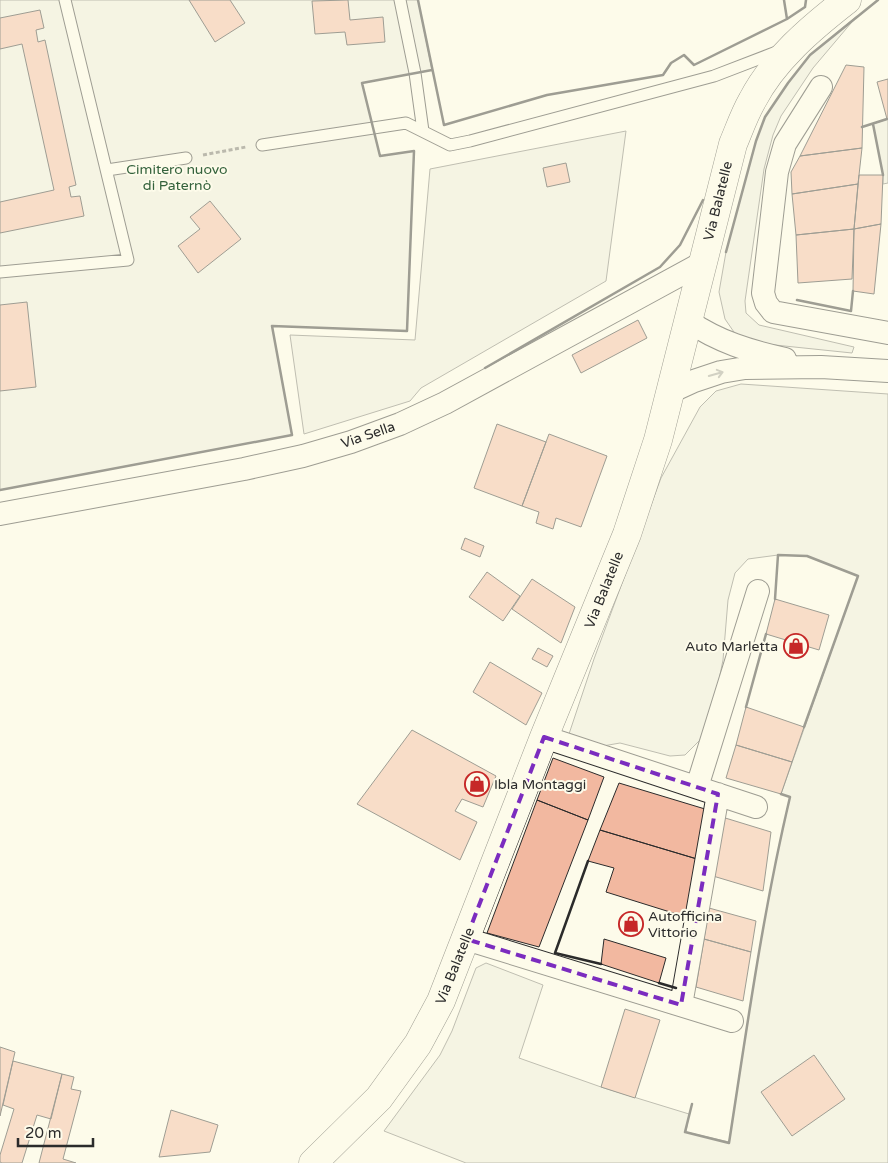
<svg xmlns="http://www.w3.org/2000/svg" width="888" height="1163" font-family="'Varela Round',sans-serif">
  <style>
    .green { fill: #ecebdb; stroke: #74746e }
    .parking { fill: #eceadb; stroke: #74746e }
    .building { fill: #f2b8a0; stroke: #2b2b2b }
    .lines { fill: none; stroke-linecap: round; stroke-linejoin: round }
    .service-casing { stroke: #2b2b2b; stroke-width: 13 }
    .minor-casing { stroke: #2b2b2b; stroke-width: 24 }
    .tertiary-casing { stroke: #2b2b2b; stroke-width: 29 }
    .path { stroke: #6a6964; stroke-width: 3; stroke-dasharray: 4 2.5; stroke-linecap: butt }
    .service { stroke: #fdfbea; stroke-width: 11 }
    .minor { stroke: #fdfbea; stroke-width: 22 }
    .tertiary { stroke: #fdfbea; stroke-width: 28 }
    .wall { stroke: #2b2b2b; stroke-width: 2.5 }
    .oneway { stroke: #9e9d94 }
    .marked { fill: none; stroke: #7b2cbf; stroke-width: 4; stroke-dasharray: 10 6; stroke-linejoin: round }
    .labels { text-anchor: middle; dominant-baseline: central; stroke-width: 4; stroke-linejoin: round; paint-order: stroke }
    .park-label { font-size: 14px; fill: #34623c; stroke: #fdfbea }
    .street-label { font-size: 14px; fill: #2b2b2b; stroke: #fdfbea }
    .poi-label { font-size: 14px; fill: #2b2b2b; stroke: #fdfbea; text-anchor: start }
  </style>
  <rect width="100%" height="100%" fill="#fdfbea"/>
  <path class="green" d="M0,0H418L432,70L362,83L380,156L414,151L407,331L272,326L292,435L0,490Z
    M857,16L813,68L781,116L773,135L764,169L745,301L746,313L759,325L854,347L852,353L746,342L736,335L725,319L719,292L726,252L756,141L765,117L788,83L810,55Z
    M888,119V183L883,184V175L873,124Z
    M741,384L888,394V1163H466L384,1131L440,1055L452,1031L476,968L486,963L543,985L519,1058L601,1087L689,1114L686,1132L729,1142C747,1027 763,911 790,797L781,794L858,576L807,556L778,555L748,559L735,573L728,600L723,660L712,714L700,740L685,755L670,756L620,743L603,746L568,737L594,659L661,478L700,407L716,391Z"/>
  <path class="parking" d="M626,131L606,281L421,388L410,401L304,434L290,335L415,340L430,169Z"/>
  <path class="building" d="M189,0H230L245,23L215,42Z
    M348,0L350,20L383,17L385,42L347,45L345,32L315,34L312,1Z
    M40,10L44,28L36,30L38,42L45,40L76,185L69,187L71,197L80,196L84,216L0,233V202L54,190L22,44L0,49V18Z
    M846,65L864,67L862,148L800,156Z
    M888,79V119H887L877,82Z
    M862,148L858,184L792,194L791,172L800,156Z
    M566,163L570,182L547,187L543,168Z
    M859,175H883L881,224L854,229Z
    M858,184L854,229L796,235L792,194Z
    M210,201L241,239L198,273L178,246L200,229L190,217Z
    M881,224L874,294L853,291L854,229Z
    M854,229L852,279L798,283L796,235Z
    M27,302L36,387L0,391V305Z
    M638,320L647,338L581,373L572,355Z
    M497,424L546,442L522,506L474,488Z
    M549,434L607,456L581,527L556,518L553,529L536,523L539,512L522,506Z
    M465,538L484,546L480,557L461,549Z
    M487,572L520,596L503,621L469,597Z
    M532,579L575,607L561,643L512,609Z
    M775,599L829,615L819,650L766,634Z
    M538,648L553,656L547,667L532,659Z
    M490,662L542,693L526,725L473,692Z
    M746,707L804,727L792,762L736,745Z
    M412,730L496,776L483,807L462,799L455,811L477,822L460,860L357,804Z
    M736,745L792,762L781,794L726,778Z
    M553,758L604,777L588,820L537,800Z
    M619,783L705,809L697,859L600,830Z
    M537,800L588,820L539,947L487,933Z
    M722,817L771,832L763,891L713,876Z
    M600,830L697,859L686,917L606,892L614,868L588,861Z
    M709,908L756,921L751,952L704,939Z
    M604,939L666,958L659,983L601,964Z
    M704,939L751,952L743,1001L696,987Z
    M625,1009L660,1020L635,1098L601,1087Z
    M0,1047L15,1052L0,1116Z
    M814,1055L845,1099L792,1136L761,1092Z
    M13,1061L62,1074L51,1119L37,1115L22,1163H2L0,1162V1155L14,1109L3,1105Z
    M62,1074L74,1077L71,1089L81,1091L63,1159L76,1163H39Z
    M171,1110L218,1125L210,1152L159,1157Z"/>
  <g class="lines">
    <defs>
      <path id="service" d="M400,0L415,73L423,131
        M262,145L406,123L450,145L470,141L714,76L779,51
        M107,170L186,158
        M0,272L128,260L65,0"/>
      <path id="minor" d="M821,87L785,144L777,172L763,293L766,303L773,312L888,333
        M688,321C719,342 749,351 785,359
        M670,392L694,381L721,372L745,368L821,367L888,371
        M0,514L244,469L303,456L351,442L400,424L445,403L702,263
        M544,737L756,807
        M697,787L758,591
        M466,939L732,1021
        M681,1005L718,794"/>
      <path id="tertiary" d="M313,1163L379,1098L418,1044L441,1001L544,737L627,534L658,440L733,144C739,130 744,115 752,101C773,60 811,28 847,0"/>
    </defs>
    <use href="#service" class="service-casing"/>
    <use href="#minor" class="minor-casing"/>
    <use href="#tertiary" class="tertiary-casing"/>
    <path class="path" d="M203,155L246,147"/>
    <use href="#service" class="service"/>
    <use href="#minor" class="minor"/>
    <use href="#tertiary" class="tertiary"/>
    <path class="wall" d="M418,0L444,125L547,95L663,75L671,63L684,55L694,65L787,19L805,7L806,0
      M784,0L787,19
      M873,124L883,175
      M862,127L887,119
      M726,252L756,141L765,117L788,83L810,55L878,0
      M797,300L851,311L853,291
      M485,368L660,267L680,245L703,200
      M0,490L292,435L272,326L407,331L414,151L380,156L362,83L432,70
      M775,599L778,555L807,556L858,576L804,727
      M746,707L766,634
      M588,861L555,953L601,964
      M659,983L676,988
      M692,1104L685,1132L729,1143C747,1027 763,911 790,797L781,794"/>
  </g>
  <defs><path id="oneway-shaft" d="M-6 0H5M1.5-3L5.5 0L1.5 3" fill="none" stroke-width="1.6" stroke-linecap="round" stroke-linejoin="round" transform="scale(1.25)"/></defs>
  <use class="oneway" href="#oneway-shaft" transform="translate(716 374) rotate(-16)"/>
  <path d="M0 0H888V1163H0ZM544,737L718,794L681,1005L466,939Z" fill="#fdfbea" fill-opacity=".55" fill-rule="evenodd"/>
  <path class="marked" d="M544,737L718,794L681,1005L466,939Z"/>
  <defs>
    <symbol id="shop-ring" viewBox="-11 -11 22 22"><circle r="9.5" fill="#fdfbea" stroke="#c62828" stroke-width="1.5"/><path d="M-5-2.5h2.3a2.7 3.5 0 0 1 5.4 0H5L5.5 6h-11ZM-1.5-2.5h3a1.5 2.3 0 0 0-3 0Z" fill="#c62828"/></symbol>
  </defs>
  <g fill-rule="evenodd">
    <use href="#shop-ring" x="782" y="632" width="28" height="28"/>
    <use href="#shop-ring" x="463" y="770" width="28" height="28"/>
    <use href="#shop-ring" x="617" y="910" width="28" height="28"/>
  </g>
  <g class="labels">
    <g class="park-label">
      <text x="177" y="169">Cimitero nuovo<tspan x="177" dy="16">di Paternò</tspan></text>
    </g>
    <g class="street-label">
      <text transform="translate(718 201) rotate(-76)">Via Balatelle</text>
      <text transform="translate(368 435) rotate(-19)">Via Sella</text>
      <text transform="translate(604 590) rotate(-68)">Via Balatelle</text>
      <text transform="translate(455 966) rotate(-68)">Via Balatelle</text>
    </g>
    <g class="poi-label">
      <text x="778" y="646" text-anchor="end">Auto Marletta</text>
      <text x="494" y="784">Ibla Montaggi</text>
      <text x="648" y="916">Autofficina<tspan x="648" dy="16">Vittorio</tspan></text>
    </g>
  </g>
  <path d="M18 1138v8h75v-8" fill="none" stroke="#2b2b2b" stroke-width="2.5"/>
  <text x="25" y="1138" font-size="15" fill="#2b2b2b" stroke="#fdfbea" stroke-width="4" paint-order="stroke">20 m</text>
</svg>
